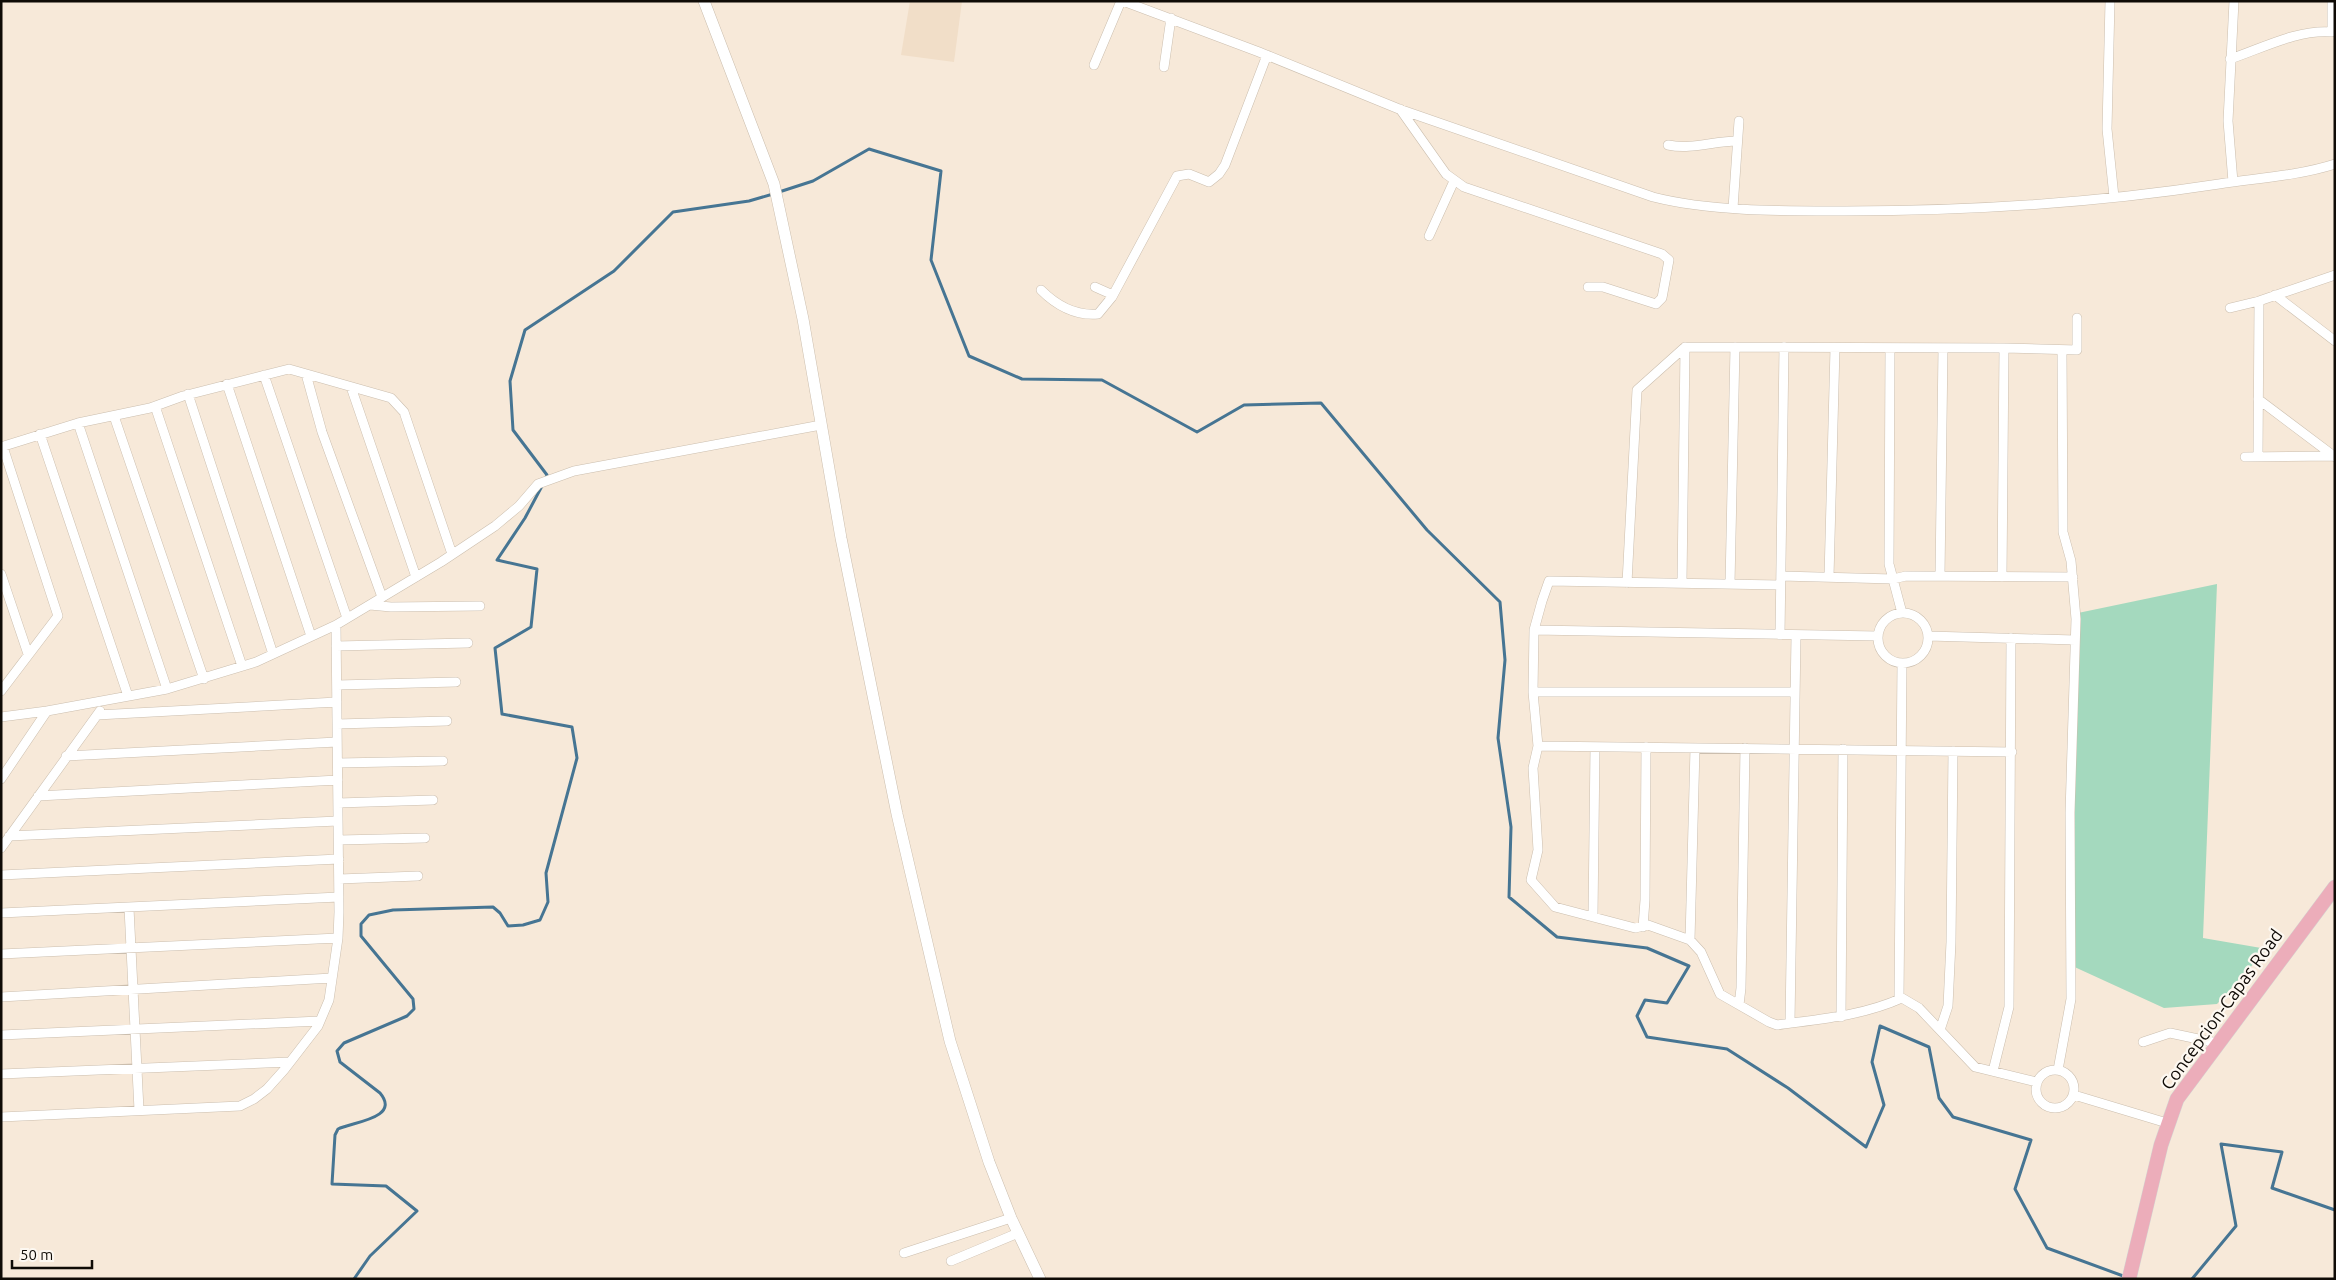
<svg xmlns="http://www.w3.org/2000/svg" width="2336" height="1280" font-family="Ubuntu,sans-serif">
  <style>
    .built { fill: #f1dec8 }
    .green { fill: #a4d9be }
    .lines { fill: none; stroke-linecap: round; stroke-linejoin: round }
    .stream { stroke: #467593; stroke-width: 3 }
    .minor-casing { stroke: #cbbeae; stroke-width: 10 }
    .tertiary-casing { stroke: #cbbeae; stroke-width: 12 }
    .primary-casing { stroke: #d4d3d2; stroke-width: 15 }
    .minor { stroke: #fff; stroke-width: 9 }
    .tertiary { stroke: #fff; stroke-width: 11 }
    .primary { stroke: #ecadba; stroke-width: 14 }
    .labels { text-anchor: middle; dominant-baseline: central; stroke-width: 4.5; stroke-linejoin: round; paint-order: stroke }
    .street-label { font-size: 18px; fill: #0f0b06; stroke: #fdf8f1 }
  </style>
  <rect width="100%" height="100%" fill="#f7e9d9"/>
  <path class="built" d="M910,1H962L954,62L901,55Z"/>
  <path class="green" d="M2217,584L2203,938L2267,949L2217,1004L2164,1008L2068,964L2078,613Z"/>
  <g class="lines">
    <path class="stream" d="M779,192L813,181L869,149L941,171L931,260L969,356L1022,379L1102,380L1197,432L1244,405L1321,403L1427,530L1500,602L1505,660L1498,738L1511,827L1509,897L1557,937L1647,948L1689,966L1667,1003L1645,1000L1637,1016L1647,1037L1727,1049L1788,1088L1866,1147L1884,1105L1872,1062L1880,1026L1929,1047L1939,1098L1953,1117L2031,1140L2015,1189L2047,1248L2126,1277
      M545,480L547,475L513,430L510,381L525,330L614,271L673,212L749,201L773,194
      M354,1279L370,1256L417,1211L386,1186L332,1184L335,1135L338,1129C353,1122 401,1118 380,1093L340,1062L337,1051L344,1043L407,1016L414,1009L413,999L361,936V924L369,915L393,910L493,907L500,913L508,926L523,925L540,920L548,902L546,873L577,758L572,727L502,714L495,648L531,627L537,569L497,560L525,518L542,486
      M2192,1279L2236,1226L2221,1144L2282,1152L2272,1188L2335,1210"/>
    <defs>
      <path id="minor" d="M1123,1L1259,52L1399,109L1653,197C1712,212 1785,211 1845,211C1970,211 2096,203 2219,184C2258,178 2297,176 2335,164
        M2110,1L2107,129L2114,197
        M2230,59C2263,48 2298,29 2332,32V1
        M1094,65L1121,1
        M1164,67L1171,18
        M1400,109L1446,174L1464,187L1662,254L1669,260L1662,298L1656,304L1603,287H1588
        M1668,145C1691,150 1714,141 1737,141
        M2233,182L2228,121L2234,1
        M1733,208L1739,121
        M1429,236L1454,181
        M1095,287L1113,295
        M1041,290C1056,305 1075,316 1098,314L1112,297L1177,176L1189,174L1209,182L1219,174L1225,165L1267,55
        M2275,295L2335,341
        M2230,308L2259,301L2335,275
        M1890,348L1889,564L1902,613
        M306,374L322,432L382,597
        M264,375L347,618
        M227,384L311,636
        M351,387L416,577
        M188,394L273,654
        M2258,399L2335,457
        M155,406L242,666
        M114,416L204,679
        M78,423L167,689
        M40,434L128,696
        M1,447L78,423L150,408L183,396L289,369L391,398L404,412L452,554
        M2245,457L2334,456
        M2258,457L2259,301
        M1,574L28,654
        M1781,576L1893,579L1906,576L2073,577
        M1940,576L1943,348
        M1829,577L1835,348
        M2002,577L2004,348
        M1627,583L1637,390L1685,347L2004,348L2077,350V318
        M1682,583L1685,347
        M1730,584L1735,347
        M1780,585L1549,581L1542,601L1534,630L1533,692L1538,746L1533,768L1538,850L1531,880L1555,907L1635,928L1648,925L1690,940L1701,952L1720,994L1769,1022L1777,1025C1820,1019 1862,1016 1902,998L1919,1008L1975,1067L2037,1082
        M370,605L391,607L480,606
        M1878 638a25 25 0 1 1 50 0a25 25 0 1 1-50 0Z
        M1534,630L1878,636
        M1780,635L1784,347
        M1928,636L2075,640
        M336,646L468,643
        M337,685L456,682
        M1,691L58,616L3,447
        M1533,692H1795
        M97,715L337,702
        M1,717L47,711L167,689L256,662L336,625L441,562L495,526L519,506L538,484L574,471L821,425
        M337,724L447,721
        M1538,746L2012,752
        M66,756L337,742
        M338,763L443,761
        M1,779L47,711
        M38,796L338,780
        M338,803L433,800
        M9,836L338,821
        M339,840L425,838
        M1,848L100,711
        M1,875L339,859
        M339,879L418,876
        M129,908L139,1110
        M1,913L339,897
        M1593,916L1595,747
        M1643,927L1645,900L1646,747
        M1690,940L1695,748
        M1,954L338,938
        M1,997L332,978
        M1899,999L1902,663
        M1739,1005L1741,988L1745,748
        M1841,1017L1843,749
        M1790,1023L1796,636
        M1940,1030L1948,1006L1951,942L1953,751
        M1,1035L320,1021
        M2143,1042L2170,1033L2217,1043
        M2036 1089a19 19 0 1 1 38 0a19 19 0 1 1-38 0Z
        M2058,1070L2071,999L2070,813L2076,619L2071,561L2063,532L2062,351
        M1993,1071L2009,1007L2011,638
        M1,1074L290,1062
        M2074,1095L2167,1123
        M1,1117L240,1106L254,1099L267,1089L284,1070L318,1026L329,1000L338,938L339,912L336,625
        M904,1253L1011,1218
        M951,1261L1018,1233"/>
      <path id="tertiary" d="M704,1L774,184L803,319L841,538L897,814L950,1041L989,1162L1011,1218L1040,1279"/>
      <path id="primary" d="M2129,1279L2161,1145L2177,1099L2335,887"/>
    </defs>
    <use href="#minor" class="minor-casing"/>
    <use href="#tertiary" class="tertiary-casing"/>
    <use href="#primary" class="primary-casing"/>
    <use href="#minor" class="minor"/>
    <use href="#tertiary" class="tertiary"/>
    <use href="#primary" class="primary"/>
  </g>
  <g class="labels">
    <g class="street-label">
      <text transform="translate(2221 1009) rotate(-54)">Concepcion-Capas Road</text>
    </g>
  </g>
  <rect width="2336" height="1280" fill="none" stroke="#0f0b06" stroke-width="5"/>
  <path d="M12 1260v8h80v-8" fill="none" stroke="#0f0b06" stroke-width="2.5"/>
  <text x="20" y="1260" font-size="15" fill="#0f0b06" stroke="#fdf8f1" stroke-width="4" paint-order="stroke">50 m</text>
</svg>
